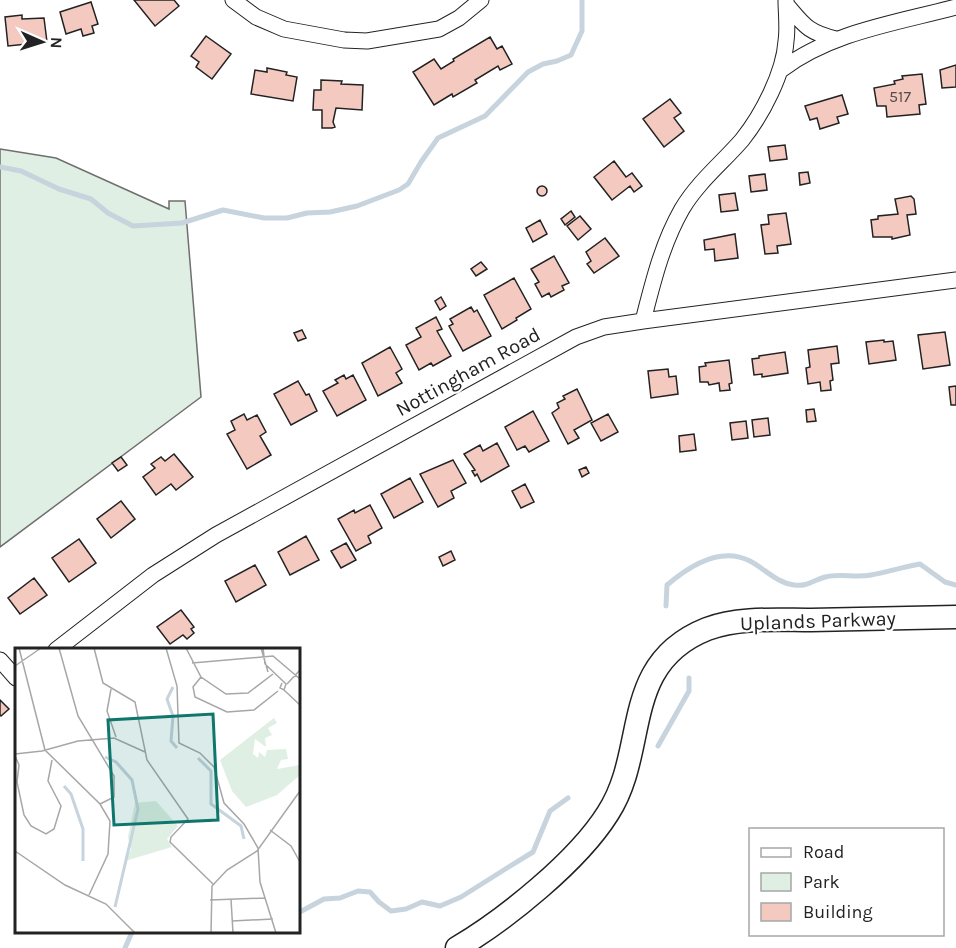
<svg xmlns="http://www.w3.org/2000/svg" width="956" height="948" font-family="Karla,sans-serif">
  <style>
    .green { fill: #e0efe3; stroke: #6f6f6f; stroke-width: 1.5 }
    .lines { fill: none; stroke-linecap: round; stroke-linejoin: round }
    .stream { stroke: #c7d3dd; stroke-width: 5 }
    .building { fill: #f3c9c0; stroke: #222; stroke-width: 1.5 }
    .street-casing { stroke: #222; stroke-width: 17 }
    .secondary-casing { stroke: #222; stroke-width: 25 }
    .street { stroke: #fff; stroke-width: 15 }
    .secondary { stroke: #fff; stroke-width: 22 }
    .labels { text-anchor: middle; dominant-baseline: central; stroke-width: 4.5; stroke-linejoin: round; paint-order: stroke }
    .number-label { font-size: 16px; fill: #564c4a }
    .street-label { font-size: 20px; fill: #222; stroke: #fff }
    .inset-river { fill: none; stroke: #c7d3dd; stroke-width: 3 }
    .inset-road { fill: none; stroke: #a7a7a7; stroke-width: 1.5 }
    .view { fill: #0f766e; fill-opacity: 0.15; stroke: #0f766e; stroke-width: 3 }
    .inset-edge { fill: none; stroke: #222; stroke-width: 3 }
  </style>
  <rect width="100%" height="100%" fill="#fff"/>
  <path class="green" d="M0,149L56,158L169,209V201H185L201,397L0,547Z"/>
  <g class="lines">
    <path class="stream" d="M0,167L21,171L59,189L91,199L108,213L133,226L182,223L223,210L264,218H287L307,213L330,212L357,206L399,190L408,184L421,162L438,138L485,116L528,72L543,64L557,61L571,55L582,31V0
      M666,606L667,585C689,566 721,546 750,561C765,569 777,583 794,585C807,587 814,580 825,577C840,573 855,578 871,575C887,572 903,567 920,564L945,582L956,585
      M658,746L689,691V678
      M298,913L324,899L340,898L358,891L370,892L379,902L391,911L406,909L422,902L440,906L461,897L507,868L533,852L550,811L568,798
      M125,948L132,932"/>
  </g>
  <path class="building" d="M134,0H174L179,6L155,26Z
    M91,2L98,24L92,26L94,33L83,36L81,29L66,34L60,12Z
    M22,15V19L44,18L47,42L8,46L5,17Z
    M206,36L231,54L212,79L196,67L199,62L191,56Z
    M490,37L497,49L502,46L512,64L500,70L498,66L475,80L477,83L453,97L452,94L434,105L413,72L434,59L441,69L454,61L453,59Z
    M956,65V87L942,88L940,70Z
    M267,68L287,72L286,75L297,77L293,101L251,94L255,70L267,72Z
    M922,74L926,104L919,105L920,114L887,117L886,106H877L874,88L895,84L894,81L903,79L902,76Z
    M321,80L342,81L341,84L363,85L362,110L336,108L333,122L335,127L332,128H322V110H313L314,90H321Z
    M842,95L848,114L837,117L839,123L820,129L817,118L810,120L805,106Z
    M670,99L681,113L674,118L684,131L664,147L643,119Z
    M785,145L787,159L770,161L768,147Z
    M614,161L626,177L632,173L642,186L634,192L630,186L612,200L594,177Z
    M808,172L810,183L800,185L799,173Z
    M765,174L767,190L751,192L749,176Z
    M537 191a5 5 0 1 1 10 0a5 5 0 1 1-10 0Z
    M735,193L738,210L721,212L719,195Z
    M911,196L914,199L916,214L907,215L910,235L892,239V237H873L871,220L878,219V216L898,214L895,199Z
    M571,211L575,217L565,225L561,219Z
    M786,213L791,244L777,246L778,253L765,254L761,225L769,224L768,215Z
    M580,216L591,229L578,240L567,226Z
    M540,220L547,234L533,242L526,228Z
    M735,234L738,258L715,261L714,249L705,250L704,240Z
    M605,238L619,256L594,273L587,264L591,261L586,252Z
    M554,256L569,283L562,286L564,290L551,297L549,293L542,297L535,284L539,282L531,269Z
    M481,262L487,269L476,276L471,269Z
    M514,278L531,309L516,318L517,320L502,329L484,295Z
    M441,297L446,306L440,310L435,301Z
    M471,307L474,312L477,310L491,336L463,351L449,326L453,324L450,319Z
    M436,317L442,329L437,331L451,356L433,366L431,363L419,370L406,345L421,337L416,328Z
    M302,330L306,338L298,341L294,333Z
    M945,332L950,365L923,369L918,335Z
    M884,340V342L893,341L896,360L869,364L866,342Z
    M837,346L839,363L831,364L833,380L830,381L831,390L821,391L820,382L808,384L806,368L810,367L808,350Z
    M390,347L402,369L396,373L402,383L378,396L362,363Z
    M785,352L788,373L762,377V374L754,375L752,359L759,358V356Z
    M729,360L732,383L729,384L730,390L720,391L719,383L709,385L708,382H700L699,367L706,366L705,363Z
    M668,369L669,377L676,376L678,394L651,398L648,371Z
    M344,375L346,379L353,375L366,400L337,416L323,391L338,383L335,380Z
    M298,381L306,395L309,394L317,411L291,425L274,394Z
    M956,386V405H951L949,387Z
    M577,389L592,420L574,430L579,438L568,444L552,413L559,408L557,403L565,399L563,396Z
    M814,409L816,421L807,422L806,410Z
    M533,411L549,441L529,452L525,446L517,450L505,427Z
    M244,414L247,420L257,415L266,432L260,436L271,455L247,469L227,434L235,430L231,421Z
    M608,414L618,432L601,441L591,423Z
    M768,418L770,435L754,437L752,420Z
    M746,421L748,438L732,440L730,423Z
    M694,434L696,450L680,452L679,436Z
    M497,443L509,466L481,482L477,474L475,476L472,471L475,470L464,454L480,445L483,451Z
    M174,454L193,477L176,490L171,484L156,495L143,477L155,468L151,464L161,457L165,461Z
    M121,457L127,465L118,471L112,463Z
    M453,460L466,483L451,491L454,498L438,507L420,474Z
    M586,467L589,473L582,477L579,470Z
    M410,478L423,502L394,518L381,494Z
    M525,484L534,502L521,508L512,491Z
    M121,501L135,519L111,538L97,519Z
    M370,505L382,528L368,536L371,543L356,551L338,519L354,510L355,513Z
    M306,536L319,560L290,575L278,552Z
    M79,539L96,563L69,582L52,558Z
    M346,543L356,560L341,568L331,551Z
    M451,551L455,560L443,566L439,557Z
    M255,565L266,585L236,602L225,581Z
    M34,578L47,595L20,614L8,598Z
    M181,610L194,627L191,629L194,633L187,639L183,635L170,644L157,627Z
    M0,700L9,709L1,716L0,715Z"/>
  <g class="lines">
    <defs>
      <path id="street" d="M233,0L256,17L284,29L344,40L367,41L439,29L459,18L481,0
        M786,4C804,25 807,32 836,39
        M781,70C831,32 896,23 956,7
        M643,321C653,282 662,244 682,209C698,182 722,163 742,140C762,115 784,73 786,41C788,28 786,13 786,0
        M56,650L153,575L216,535L576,337L604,327L643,321L956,280
        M0,660L16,678"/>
      <path id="secondary" d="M457,948C506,919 578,861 608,813C649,750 619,664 707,629C739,617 777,620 811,620C859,619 908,618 956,617"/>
    </defs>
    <use href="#street" class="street-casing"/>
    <use href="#secondary" class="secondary-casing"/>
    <use href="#street" class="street"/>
    <use href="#secondary" class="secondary"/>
  </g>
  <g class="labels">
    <g class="number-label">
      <text x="900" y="96">517</text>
    </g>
    <g class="street-label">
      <text transform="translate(468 372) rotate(-29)">Nottingham Road</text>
      <text transform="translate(818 621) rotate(-2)">Uplands Parkway</text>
    </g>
  </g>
  <g transform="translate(15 648)">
    <rect width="285" height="285" fill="#fff"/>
    <path d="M259,70L262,75L253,80L257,87L250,90L251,99L240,91L238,106L243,110L244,104L250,109L252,102L271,101L273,111L266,112L262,121L285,117V127L262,147L231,159L217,143L205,112ZM141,153L163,178L152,191L157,199L110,213L116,202L113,189L120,155Z" fill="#e0efe3"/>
    <path class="inset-river" d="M158,39L152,51L158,68L156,93L162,100M90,109L101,114L117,132L123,161L100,259M183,110L196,123V156L226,178L229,191M49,138L56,146L68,181V213"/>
    <path class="inset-road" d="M4,0L30,102L85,156L95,173L93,206L74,247M44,0L63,68L99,128V149L85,156M79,0L88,35L120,54L132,112L173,171L156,189L155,194L198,236M151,0L162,38L164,95L185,105L199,119L209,155L229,176L243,200L245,234L261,285M171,0L186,29L211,46L233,45L258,26M246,0L253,24M248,0L250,16L271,36L269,42L265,40L267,35M177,15L258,8L285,31M0,18L26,0M186,29L178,39L180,49L212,64L239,62L263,43M272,36L285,22M96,41L92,63L101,89M269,42L285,57M0,106L27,103L63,93L99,90L130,104M0,108L4,117L2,134L9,167L16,178L31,186L39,181L46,158L33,133L37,112M255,182L276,198L285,214M0,203L50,237L91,256L120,285M216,251L218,285M195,252L250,250M217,273L258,271M196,285L197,238L212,222L242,203L285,143"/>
    <path class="view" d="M198,66L203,172L99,177L93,72Z"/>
    <rect width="285" height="285" class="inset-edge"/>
  </g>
  <rect x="749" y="828" width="195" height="108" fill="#ffffff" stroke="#a7a7a7" stroke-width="1.5"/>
  <rect x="761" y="848" width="30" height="9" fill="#ffffff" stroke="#a7a7a7" stroke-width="1.5"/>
  <text x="803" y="858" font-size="18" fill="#222222">Road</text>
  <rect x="761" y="873" width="30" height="18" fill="#e0efe3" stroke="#a7a7a7" stroke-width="1.5"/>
  <text x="803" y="888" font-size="18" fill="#222222">Park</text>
  <rect x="761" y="903" width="30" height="18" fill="#f3c9c0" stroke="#a7a7a7" stroke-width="1.5"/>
  <text x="803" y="918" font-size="18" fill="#222222">Building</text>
  <g transform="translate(42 42) rotate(93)" stroke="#ffffff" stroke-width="4.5" paint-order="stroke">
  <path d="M0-4.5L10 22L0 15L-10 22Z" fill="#222222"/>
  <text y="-9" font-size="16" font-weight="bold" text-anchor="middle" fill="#222222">N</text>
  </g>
</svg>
